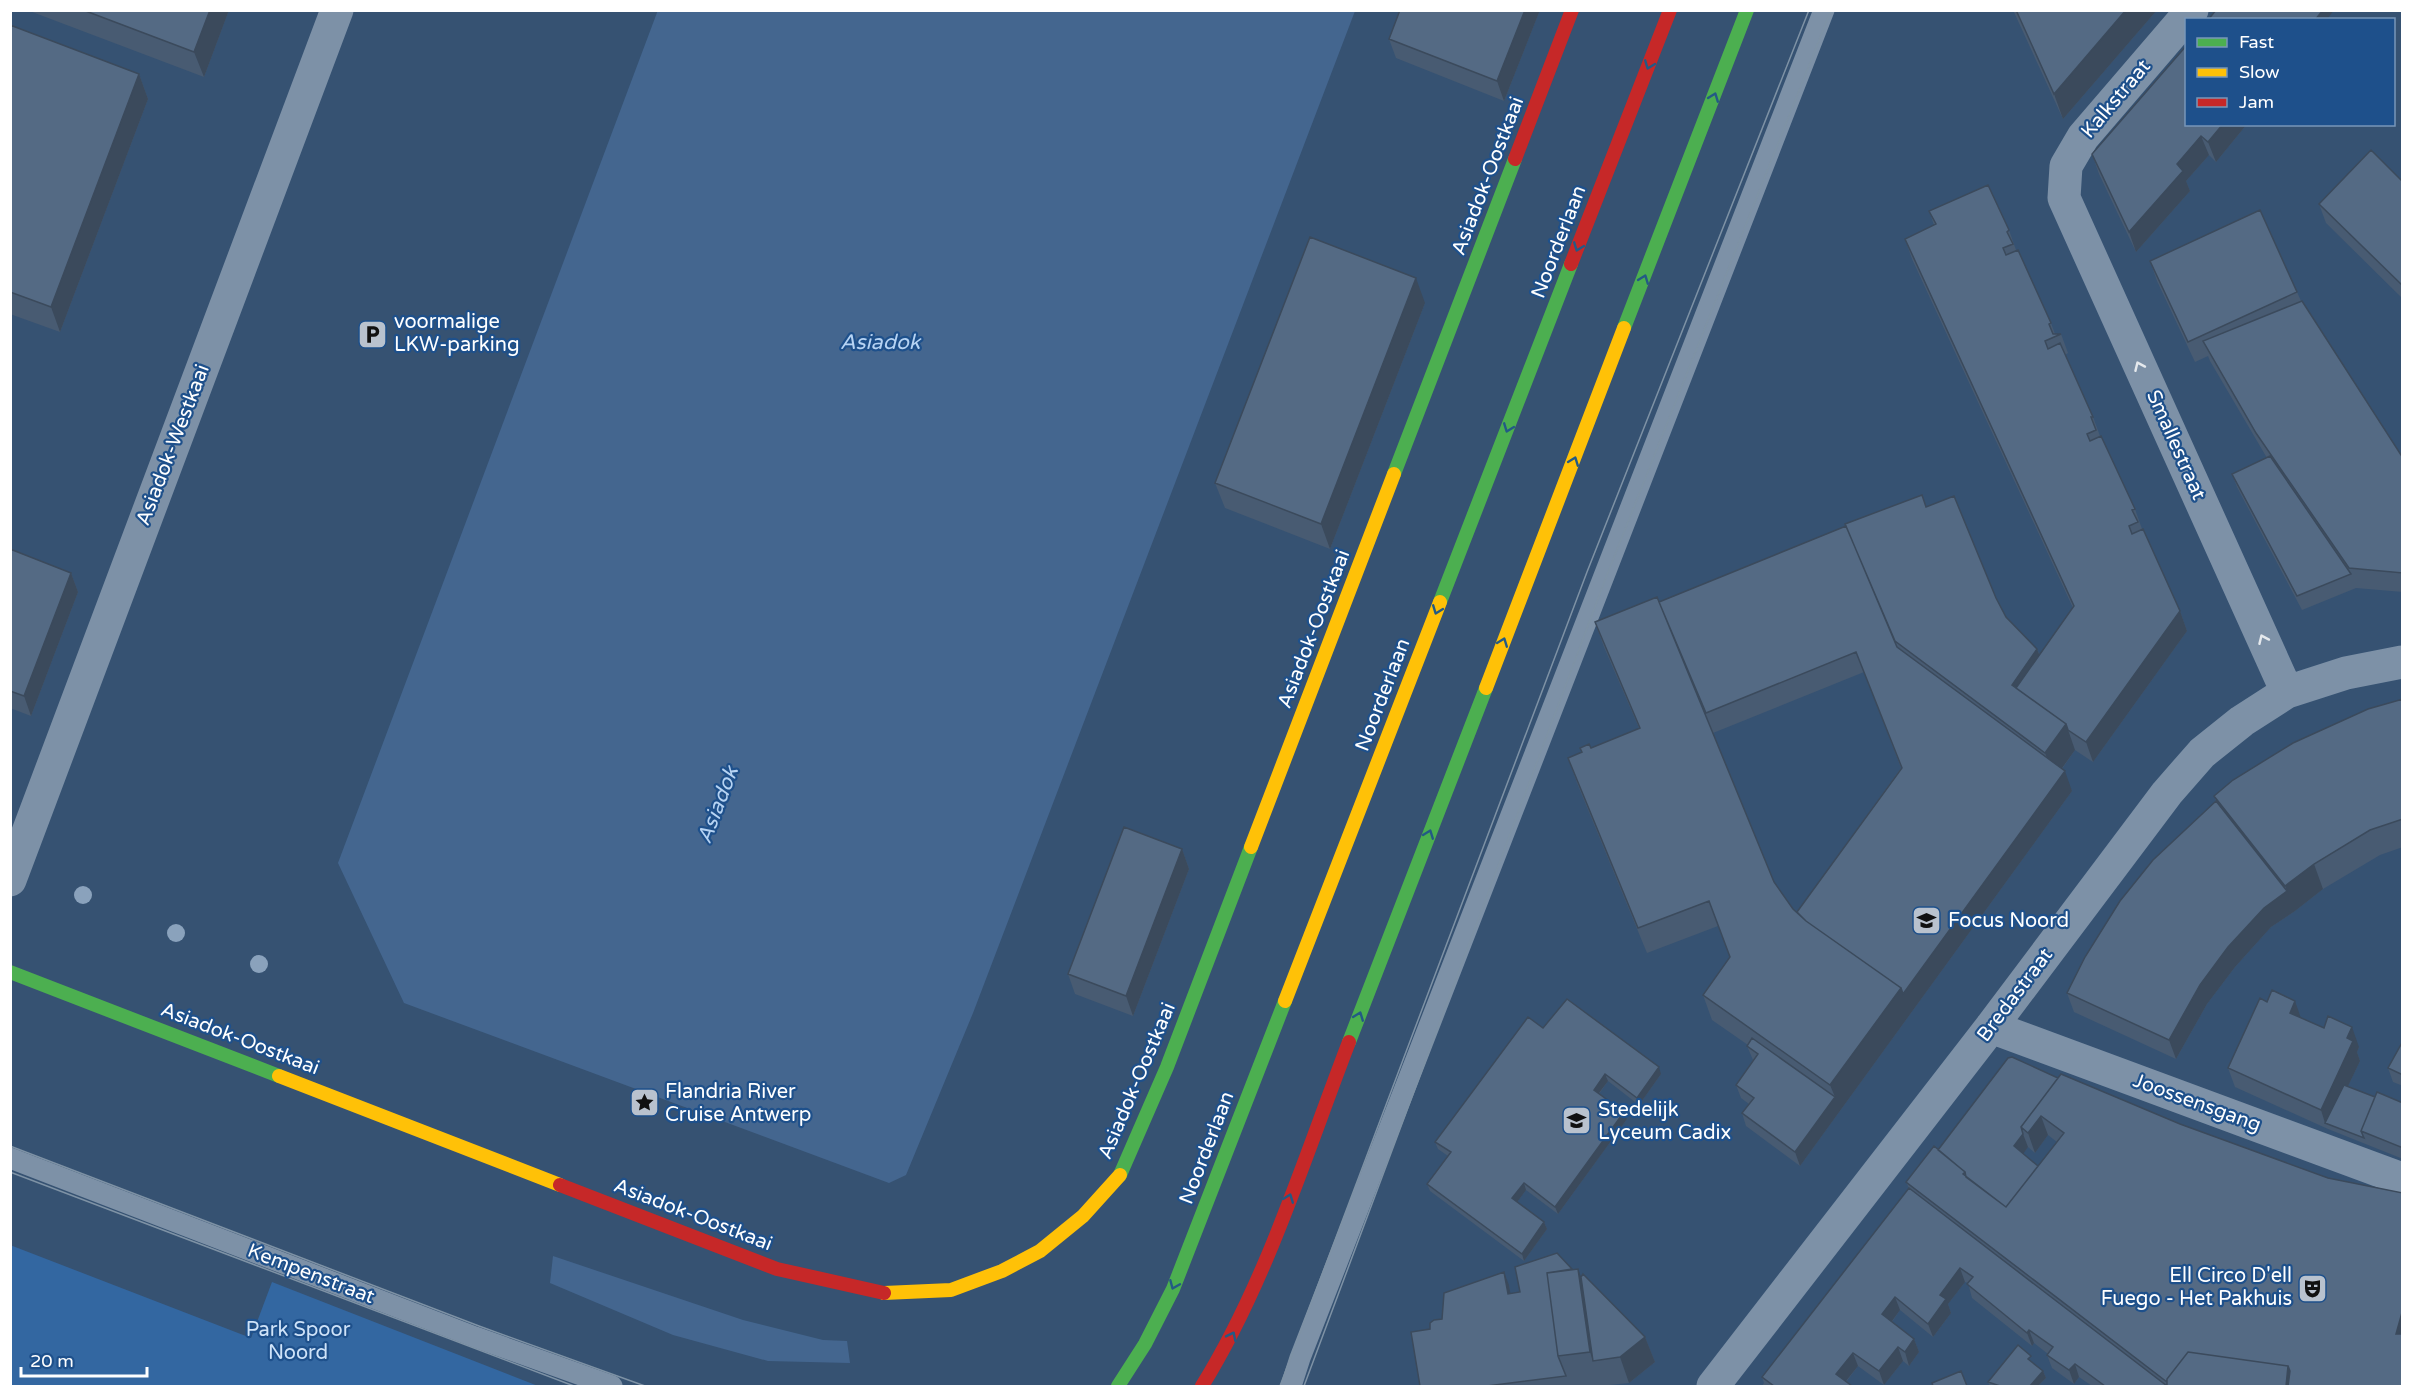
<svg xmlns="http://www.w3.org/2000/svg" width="2413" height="1397" font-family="'Varela Round',sans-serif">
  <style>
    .green { fill: #3367a1 }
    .water { fill: #44668f }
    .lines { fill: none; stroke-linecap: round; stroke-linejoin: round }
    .lane { stroke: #7d91a7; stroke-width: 21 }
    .street { stroke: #7d91a7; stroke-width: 33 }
    .fast { stroke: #4caf50; stroke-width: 14 }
    .slow { stroke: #ffc107; stroke-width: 14 }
    .jam { stroke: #c62828; stroke-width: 14 }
    .tram { stroke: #7e92a5; stroke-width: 1.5 }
    .tree { fill: #8aa2bc }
    .wall { fill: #485b72; fill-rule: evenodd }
    .shaded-wall { fill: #3b4a5c }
    .building { fill: #546a84; stroke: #3b4a5c; stroke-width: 1.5 }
    .oneway { stroke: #235a85 }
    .oneway2 { stroke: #e5e9ed }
    .labels { text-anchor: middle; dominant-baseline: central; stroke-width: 4.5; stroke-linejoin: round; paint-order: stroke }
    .street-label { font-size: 20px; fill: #fff; stroke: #1e508b }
    .poi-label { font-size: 20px; fill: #fff; stroke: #1e508b; text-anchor: start }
    .park-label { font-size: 20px; fill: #cfe3f9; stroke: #1e508b }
    .water-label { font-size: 21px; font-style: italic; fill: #b6d3f3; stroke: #1e508b }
  </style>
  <rect width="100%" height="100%" fill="#365272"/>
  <path class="green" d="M10,1245L251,1338L272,1282L538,1386H11Z"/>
  <path class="water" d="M658,10L1355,11L973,1013L906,1175L889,1183L404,1003L338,863Z
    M553,1256L743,1320L823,1340L847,1341L850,1363L768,1361L673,1335L550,1283Z"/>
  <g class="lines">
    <path class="lane" d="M10,1158L475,1337L612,1386
      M1291,1386L1300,1358L1824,10"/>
    <path class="street" d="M2192,10L2083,137L2066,166L2064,198L2287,692
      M10,880L337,10
      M1991,1027L2402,1179
      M1713,1386L1991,1027L2167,793L2202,753L2242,721L2287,692L2346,673L2402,662"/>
    <path class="fast" d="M1624,328L1747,10
      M1394,474L1515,159
      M1440,602L1571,264
      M10,972L279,1076
      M1349,1042L1486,688
      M1120,1175L1167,1067L1251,847
      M1118,1386L1145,1344L1173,1289L1285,1001"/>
    <path class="slow" d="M1486,688L1624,328
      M1251,847L1394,474
      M1285,1001L1440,602
      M279,1076L560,1185
      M884,1293L951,1290L1002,1271L1040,1251L1083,1216L1120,1175"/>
    <path class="jam" d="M1515,159L1572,10
      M1571,264L1670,10
      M560,1185L777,1269L884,1293
      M1202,1386C1266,1283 1305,1156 1349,1042"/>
    <path class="tram" d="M10,1146L479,1326L645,1386
      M10,1172L574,1386
      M1280,1386L1587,572L1809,10
      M1304,1386L1605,580L1831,10"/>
  </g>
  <g class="tree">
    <circle cx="83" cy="895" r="9"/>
    <circle cx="176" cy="933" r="9"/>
    <circle cx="259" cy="964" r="9"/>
  </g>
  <path class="wall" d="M27,10H229L204,77Z
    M1400,10H1540L1504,101L1396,58L1389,39Z
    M2013,10H2157L2063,119Z
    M10,25L139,74L148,99L60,332L10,314Z
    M2247,124L2216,162L2209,155L2186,181L2190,191L2136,252L2099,174L2092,154Z
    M2403,182V299L2326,223L2319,204Z
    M1929,211L2009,230L2016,250L2015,251L2051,323L2055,334H2061L2068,353L2065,355L2093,417L2100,436L2099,437L2135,509L2142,529L2141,530L2180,611L2187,631L2093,762L2075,750L2062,769L2072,791L1800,1166L1746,1126L1742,1113L1749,1104L1741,1098L1736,1085L1753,1060L1747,1046L1748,1045L1712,1020L1703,995L1730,958L1718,926L1647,953L1577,783L1568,758L1582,752L1580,748H1591L1639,728L1604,647L1595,622L1659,602L1926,507L1996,598L2006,617L2037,649L2040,655L2073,608L1912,259L1905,239L1934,225ZM1864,672L1901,768L1797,912L1793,909L1774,882L1713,733Z
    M2150,261L2297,292L2301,301L2403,458V592L2356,588L2302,610L2237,487L2232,474L2267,458L2210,361L2208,356L2195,362L2157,281Z
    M1425,303L1330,549L1225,508L1215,483Z
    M10,549L71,573L78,592L31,716L10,708Z
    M2403,699V847L2380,855L2323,889L2295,911L2271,927L2235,967L2207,1004L2176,1059L2074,1012L2067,993L2216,801L2214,796Z
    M1182,849L1189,869L1133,1016L1075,994L1068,974Z
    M2301,1018L2359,1047L2357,1052L2360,1061L2348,1086L2375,1097L2403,1103V1159L2328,1129L2235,1087L2228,1068Z
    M1543,1028L1661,1074L1639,1105L1608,1081L1599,1094L1624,1112L1627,1119L1558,1214L1526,1190L1517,1202L1544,1222L1547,1229L1524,1261L1430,1191L1427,1184L1448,1156L1438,1149L1435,1142Z
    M2403,1041V1086L2393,1082L2388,1068Z
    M2008,1058L2403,1386H2092L2079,1377L2074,1384L2052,1368L2047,1355L2048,1354L2034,1343L2032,1346L1972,1298L1968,1283L1965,1282L1948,1304L1951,1313L1933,1337L1900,1310L1892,1322L1914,1339L1919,1352L1909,1366L1903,1361L1884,1385L1858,1366L1846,1382L1852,1386H1762L1764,1383L1762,1377L1909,1188L1906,1182L1938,1150ZM2048,1135L2057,1142L2038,1166L2023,1154L2028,1147L2035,1153Z
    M1572,1269L1645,1337L1655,1362L1629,1383L1600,1386H1420L1430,1329L1442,1319L1509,1285L1510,1294L1520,1292Z
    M2033,1363L2043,1371L2046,1378L2038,1386H1990L1988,1382Z"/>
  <path class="shaded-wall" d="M210,10H229L204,77L194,52Z
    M1525,10H1540L1504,101L1497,81Z
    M2126,10H2157L2063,119L2054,94Z
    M2321,10H2334L2328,18L2329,20H2315Z
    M139,74L148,99L60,332L51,307Z
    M2223,124H2247L2216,162L2208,142Z
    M2201,136L2209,155L2186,181L2190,191L2136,252L2129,232L2177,164Z
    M1416,278L1425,303L1330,549L1321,524Z
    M71,573L78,592L31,716L24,696Z
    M2180,611L2187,631L2093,762L2086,742Z
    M2037,649L2047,674L2028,701L2012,685Z
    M2066,724L2075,750L2055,778L2045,753Z
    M2065,771L2072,791L1800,1166L1795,1152L1835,1097L1830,1085L1901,988Z
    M1182,849L1189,869L1133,1016L1126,996Z
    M2314,864L2323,889L2295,911L2285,886Z
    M2287,891L2295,911L2271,927L2235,967L2207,1004L2176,1059L2169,1040L2200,985L2228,947L2264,908Z
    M2295,1001L2302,1021L2290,1013Z
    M2352,1027L2359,1047L2357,1052L2360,1061L2330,1124L2325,1123L2321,1110Z
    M1659,1067L1661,1074L1639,1105L1637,1098Z
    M1605,1074L1608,1081L1596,1097L1594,1090Z
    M1624,1112L1627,1119L1558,1214L1555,1207Z
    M2041,1116L2048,1135L2035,1153L2028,1133Z
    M2023,1134L2028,1147L2019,1160L2014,1146Z
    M1524,1183L1526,1190L1515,1205L1512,1198Z
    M1544,1222L1547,1229L1524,1261L1522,1254Z
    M1960,1268L1965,1282L1948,1304L1951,1313L1933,1337L1928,1324L1940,1295Z
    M1578,1269L1586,1289L1593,1361L1590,1352Z
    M1504,1272L1509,1285L1513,1308L1508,1294Z
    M1895,1297L1900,1310L1887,1328L1882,1314Z
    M2403,1309V1341L2396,1334Z
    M2029,1330L2034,1343L2032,1346L2027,1333Z
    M1645,1337L1655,1362L1629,1383L1620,1357Z
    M1914,1339L1919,1352L1909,1366L1905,1352Z
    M1898,1347L1903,1361L1884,1385L1879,1371Z
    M1853,1353L1858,1366L1842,1386L1836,1374Z
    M2075,1364L2079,1377L2074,1384L2069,1370Z
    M2288,1366L2296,1386H2286Z
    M2043,1371L2046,1378L2038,1386H2030Z"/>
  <path class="building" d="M83,10H210L194,52Z
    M1400,10H1525L1497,81L1389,39Z
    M2016,10H2126L2054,94Z
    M2216,10H2323L2315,20H2208Z
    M10,25L139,74L51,307L10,292Z
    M2187,45V124H2223L2208,142L2201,136L2177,164L2183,171L2129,232L2092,154Z
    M2371,150L2403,182V286L2319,204Z
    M1988,185L2009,230L2007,232L2013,244L2003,248L2006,255L2018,250L2051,323L2049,324L2053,334H2061L2045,341L2048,349L2060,343L2093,417H2091L2096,430L2087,434L2090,441L2101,436L2135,509L2132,510L2138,522L2129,526L2132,534L2143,529L2180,611L2086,742L2068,730L2066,724L2016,688L2074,606L1905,239L1936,224L1929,211Z
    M2260,210L2297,292L2188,342L2150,261Z
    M1310,237L1416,278L1321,524L1215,483Z
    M2302,301L2403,458V573L2349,568L2256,433L2203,341Z
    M2270,456L2351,574L2297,596L2232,474Z
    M1922,495L1926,507L1954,496L1996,598L2006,617L2037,649L2012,685L2066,724L2045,753L1895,641L1845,524Z
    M1846,526L1897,647L2065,771L1903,994L1901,988L1806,921L1797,912L1902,768L1856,652L1706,713L1659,602Z
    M10,549L71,573L24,696L10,691Z
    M1657,597L1774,882L1793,909L1806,921L1901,988L1830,1085L1703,995L1730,957L1709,901L1638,928L1568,758L1582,752L1580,748L1589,744L1591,748L1640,728L1595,622Z
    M2403,699V819L2370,830L2314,864L2285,886L2214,796L2233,780L2293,743L2368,709Z
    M2216,801L2287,891L2264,908L2228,947L2200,985L2169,1040L2067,993L2085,957L2120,901L2153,860Z
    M1124,827L1182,849L1126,996L1068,974Z
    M2272,990L2295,1001L2290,1013L2324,1028L2328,1016L2352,1027L2347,1038L2353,1041L2321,1110L2228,1068L2260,998L2267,1002Z
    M1567,999L1659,1067L1637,1098L1605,1074L1594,1090L1624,1112L1555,1207L1524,1183L1512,1198L1544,1222L1522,1254L1427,1184L1451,1152L1435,1142L1528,1017L1543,1028Z
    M1752,1038L1835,1097L1795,1152L1742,1113L1754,1098L1736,1085L1758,1054L1747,1046Z
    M2403,1041V1075L2388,1068Z
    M2012,1057L2058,1078L2021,1127L2023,1134L2014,1146L2038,1166L2006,1207L1966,1177L1965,1172L1938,1150L2008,1058Z
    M2061,1074L2180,1124L2328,1178L2403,1193V1309L2396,1334H2403V1386H2288L2290,1371L2288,1366L2188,1352L2167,1379V1382L1906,1182L1934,1146L1965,1172L1963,1174L2006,1207L2064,1133L2041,1116L2028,1133L2021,1127Z
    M2344,1085L2375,1097L2361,1131L2364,1138L2325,1123Z
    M2377,1092L2403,1103V1148L2361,1131Z
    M1909,1188L2167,1386H2105L2075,1364L2069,1370L2047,1355L2053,1347L2029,1330L2027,1333L1967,1284L1973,1277L1960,1268L1940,1295L1946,1299L1928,1324L1895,1297L1882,1314L1914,1339L1905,1352L1898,1347L1879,1371L1853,1353L1836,1374L1852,1386H1774L1762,1377Z
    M1557,1253L1572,1269L1547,1273L1558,1356L1566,1376L1487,1386H1420L1411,1332L1430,1329V1323L1434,1320L1442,1319L1444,1293L1504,1272L1508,1294L1520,1292L1515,1267Z
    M1578,1269L1590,1352L1558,1356L1547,1273Z
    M1583,1274L1645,1337L1620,1357L1593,1361L1581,1277Z
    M2403,1323V1334H2400Z
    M2018,1345L2031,1356L2028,1359L2043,1371L2030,1386H2000L1988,1382Z
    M2188,1352L2288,1366L2286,1386H2167V1379Z
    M1961,1371L1967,1386H1933L1932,1383Z"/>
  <defs><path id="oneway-chevron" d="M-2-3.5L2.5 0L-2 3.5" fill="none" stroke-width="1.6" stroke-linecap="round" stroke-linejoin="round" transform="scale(1.5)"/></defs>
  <g class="oneway">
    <use href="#oneway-chevron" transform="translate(1649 65) rotate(111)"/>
    <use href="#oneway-chevron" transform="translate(1714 97) rotate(-69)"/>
    <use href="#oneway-chevron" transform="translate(1578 247) rotate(111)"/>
    <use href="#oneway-chevron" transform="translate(1644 279) rotate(-69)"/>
    <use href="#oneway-chevron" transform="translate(1508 428) rotate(111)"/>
    <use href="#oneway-chevron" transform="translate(1574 461) rotate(-69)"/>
    <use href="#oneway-chevron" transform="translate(1437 610) rotate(111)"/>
    <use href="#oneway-chevron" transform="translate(1503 642) rotate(-69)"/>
    <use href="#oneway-chevron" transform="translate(1429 834) rotate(-69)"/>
    <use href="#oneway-chevron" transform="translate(1359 1016) rotate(-69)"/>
    <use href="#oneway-chevron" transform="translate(1289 1198) rotate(-69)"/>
    <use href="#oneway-chevron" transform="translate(1174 1285) rotate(113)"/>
    <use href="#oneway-chevron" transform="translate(1232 1336) rotate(-64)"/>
  </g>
  <g class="oneway2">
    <use href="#oneway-chevron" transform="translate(2139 366) rotate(-114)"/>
    <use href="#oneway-chevron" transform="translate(2263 639) rotate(-114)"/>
  </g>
  <defs>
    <symbol id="parking-square" viewBox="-11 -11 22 22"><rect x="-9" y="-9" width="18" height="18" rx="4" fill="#b9c2ce" stroke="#1e508b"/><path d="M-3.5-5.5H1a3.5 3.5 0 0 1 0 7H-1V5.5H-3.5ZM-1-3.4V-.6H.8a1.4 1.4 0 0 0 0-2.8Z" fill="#111"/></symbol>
    <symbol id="school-square" viewBox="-11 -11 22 22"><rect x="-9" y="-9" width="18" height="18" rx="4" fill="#b9c2ce" stroke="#1e508b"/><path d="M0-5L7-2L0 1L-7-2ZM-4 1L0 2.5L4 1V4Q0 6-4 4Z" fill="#111"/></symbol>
    <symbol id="sight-square" viewBox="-11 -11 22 22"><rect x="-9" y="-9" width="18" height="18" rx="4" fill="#b9c2ce" stroke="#1e508b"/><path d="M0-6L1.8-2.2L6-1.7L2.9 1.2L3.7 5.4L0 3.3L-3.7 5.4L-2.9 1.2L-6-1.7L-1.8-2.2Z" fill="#111"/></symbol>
    <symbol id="theatre-square" viewBox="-11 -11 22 22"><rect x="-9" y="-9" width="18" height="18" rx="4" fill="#b9c2ce" stroke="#1e508b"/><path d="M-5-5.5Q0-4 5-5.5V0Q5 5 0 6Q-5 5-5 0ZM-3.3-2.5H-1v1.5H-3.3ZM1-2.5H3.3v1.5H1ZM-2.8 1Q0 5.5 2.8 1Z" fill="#111"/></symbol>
  </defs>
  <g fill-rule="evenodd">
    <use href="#parking-square" x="356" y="318" width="33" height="33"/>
    <use href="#school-square" x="1910" y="904" width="33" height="33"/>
    <use href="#sight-square" x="628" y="1086" width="33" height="33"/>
    <use href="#school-square" x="1560" y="1104" width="33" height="33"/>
    <use href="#theatre-square" x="2296" y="1272" width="33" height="33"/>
  </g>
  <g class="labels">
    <g class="street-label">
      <text transform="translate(2116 99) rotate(-50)">Kalkstraat</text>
      <text transform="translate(1488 176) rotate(-69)">Asiadok-Oostkaai</text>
      <text transform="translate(1559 242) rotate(-69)">Noorderlaan</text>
      <text transform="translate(173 445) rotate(-69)">Asiadok-Westkaai</text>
      <text transform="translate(2176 445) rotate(66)">Smallestraat</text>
      <text transform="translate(1314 629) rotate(-69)">Asiadok-Oostkaai</text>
      <text transform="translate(1383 695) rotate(-69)">Noorderlaan</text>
      <text transform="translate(2015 995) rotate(-53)">Bredastraat</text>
      <text transform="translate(240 1039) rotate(21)">Asiadok-Oostkaai</text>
      <text transform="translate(1137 1081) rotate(-67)">Asiadok-Oostkaai</text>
      <text transform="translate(2197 1103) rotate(20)">Joossensgang</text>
      <text transform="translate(1207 1148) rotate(-69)">Noorderlaan</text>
      <text transform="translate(693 1215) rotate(21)">Asiadok-Oostkaai</text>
      <text transform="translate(311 1274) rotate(21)">Kempenstraat</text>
    </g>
    <g class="poi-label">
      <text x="394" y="322">voormalige<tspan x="394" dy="23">LKW-parking</tspan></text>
      <text x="1948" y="921">Focus Noord</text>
      <text x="665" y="1092">Flandria River<tspan x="665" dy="23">Cruise Antwerp</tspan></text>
      <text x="1598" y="1110">Stedelijk<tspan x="1598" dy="23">Lyceum Cadix</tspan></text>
      <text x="2292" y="1276" text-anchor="end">Ell Circo D'ell<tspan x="2292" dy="23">Fuego - Het Pakhuis</tspan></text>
    </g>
    <g class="park-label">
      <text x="298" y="1330">Park Spoor<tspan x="298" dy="23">Noord</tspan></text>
    </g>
    <g class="water-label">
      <text x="880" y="342">Asiadok</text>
      <text transform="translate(718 805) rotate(-69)">Asiadok</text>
    </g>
  </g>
  <rect width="2413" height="1397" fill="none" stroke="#ffffff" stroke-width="24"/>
  <rect x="2185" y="18" width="210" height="108" fill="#1e508b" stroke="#7896b9" stroke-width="1.5"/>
  <rect x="2197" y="38" width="30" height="9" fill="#4caf50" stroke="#7896b9" stroke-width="1.5"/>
  <text x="2239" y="48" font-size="18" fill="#ffffff">Fast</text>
  <rect x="2197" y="68" width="30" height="9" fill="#ffc107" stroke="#7896b9" stroke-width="1.5"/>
  <text x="2239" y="78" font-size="18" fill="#ffffff">Slow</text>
  <rect x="2197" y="98" width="30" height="9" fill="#c62828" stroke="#7896b9" stroke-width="1.5"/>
  <text x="2239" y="108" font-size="18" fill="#ffffff">Jam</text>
  <path d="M21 1367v9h126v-9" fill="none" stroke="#ffffff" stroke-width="3"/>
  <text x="30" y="1367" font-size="18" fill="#ffffff" stroke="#1e508b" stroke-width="4.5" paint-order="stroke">20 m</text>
</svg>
